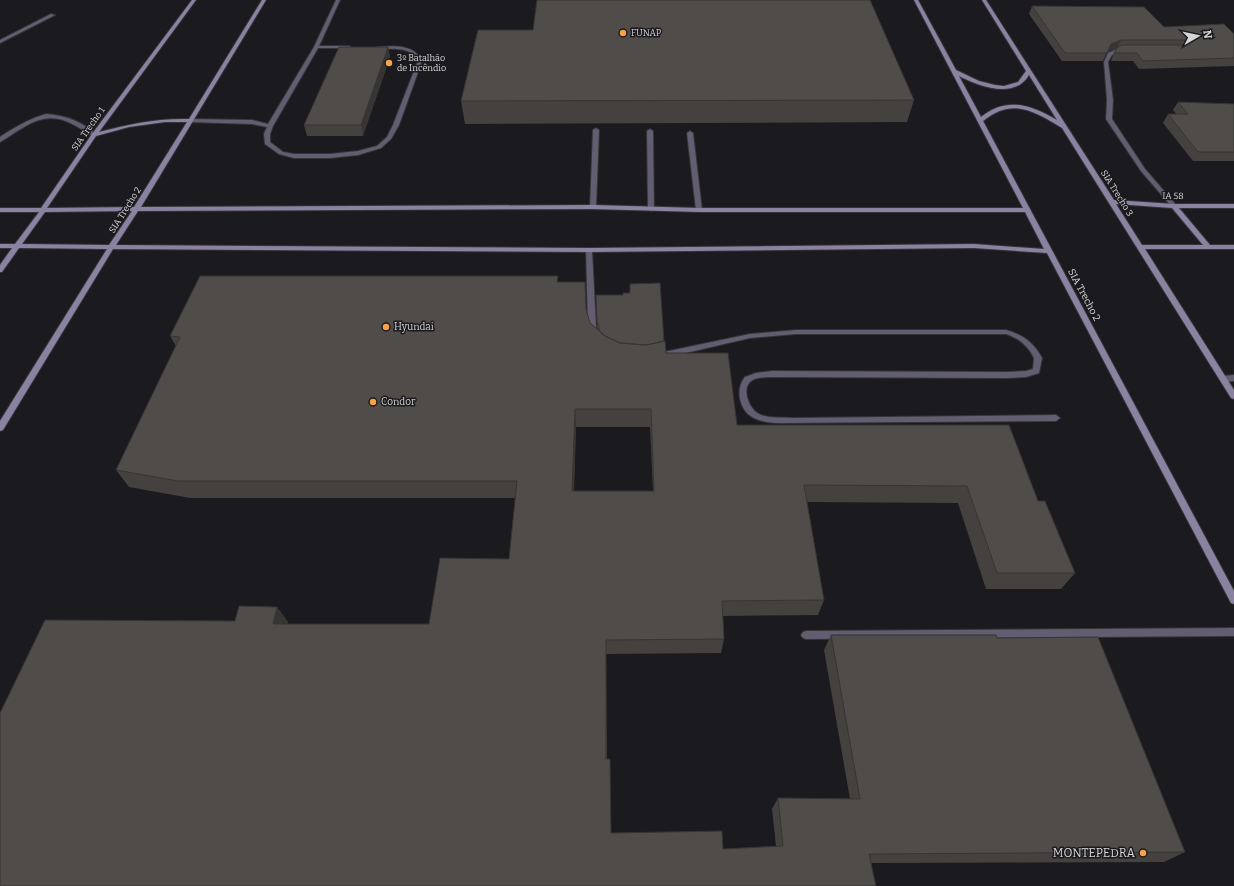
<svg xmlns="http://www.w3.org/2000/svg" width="1234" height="886" font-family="Bitter,serif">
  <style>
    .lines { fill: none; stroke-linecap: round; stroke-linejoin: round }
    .lane-casing { stroke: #353438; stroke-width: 2 }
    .secondary-casing { stroke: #353438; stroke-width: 2 }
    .lane { fill: #625d70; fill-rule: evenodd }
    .secondary { fill: #8b82a1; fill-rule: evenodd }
    .wall { fill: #44413f; fill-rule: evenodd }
    .shaded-wall { fill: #373533 }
    .building { fill: #4f4c49; stroke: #373533; fill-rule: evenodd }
    .poi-dot { fill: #f7a149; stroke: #1b1a1e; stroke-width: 1.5 }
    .labels { text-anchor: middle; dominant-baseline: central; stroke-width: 3; stroke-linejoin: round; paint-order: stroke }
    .far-poi-label { font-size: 9px; fill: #d6d6d8; stroke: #1b1a1e; text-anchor: start }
    .far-street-label { font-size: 9px; fill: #d6d6d8; stroke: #1b1a1e }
    .street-label { font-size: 10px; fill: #d6d6d8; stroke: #1b1a1e }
    .poi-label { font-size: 10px; fill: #d6d6d8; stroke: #1b1a1e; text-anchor: start }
    .near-poi-label { font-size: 12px; fill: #d6d6d8; stroke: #1b1a1e; text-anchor: end }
  </style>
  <rect width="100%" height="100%" fill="#1b1a1e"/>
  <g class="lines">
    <defs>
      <path id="lane" d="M336,0H340L319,46H349L351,47L349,48H318L273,126L270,134V142L283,152L294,154H330L358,151L377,146L387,137L393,125L418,61C411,46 392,49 378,49L376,48L378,47C394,46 414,44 422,61L399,125L391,139L381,148L358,155L330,158H294L279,154L265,144L264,134L267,127L252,124L188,122V120L190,119L252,120L268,124L314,47Z
        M51,14L55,15L0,43V40Z
        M1117,49H1125L1127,50L1125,51H1118L1112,55L1108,62L1113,100L1112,119L1145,169L1176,205V207H1172L1141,171L1106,119L1107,100L1104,62L1108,53Z
        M46,114C65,115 83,122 97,135L92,136C69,120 51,110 24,127C16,131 8,138 0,142V137C15,127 29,119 46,114Z
        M596,128L599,130L596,207L593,209L590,207L593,130Z
        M650,129L653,131L654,209L651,211L648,209L647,131Z
        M690,131L693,133L702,210L699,212L696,210L687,133Z
        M589,248L592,250L596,327L598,335L594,337L590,335L588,327L586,250Z
        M796,330H1006C1023,335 1033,342 1042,358L1039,373L1026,377L1007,378L772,377C766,377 756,377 751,381C741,389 749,409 759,414C768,419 783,417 793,418L1056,415L1060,418L1056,421L779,423C771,423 762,422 754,418C739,411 735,389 745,377L756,373L772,371L1007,372L1026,371L1033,369L1034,358C1028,346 1019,338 1006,334H796L750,338L664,358L660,355L664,352L750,334Z
        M1234,375V381L1223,382L1219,379L1223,376Z
        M1234,628V636L806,639L803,638L801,635L803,632L806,631Z"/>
      <path id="secondary" d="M192,0H196L99,132C129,124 158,118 189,119L262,0H266L141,207L593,205L699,208H1023L914,0H918L956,70L979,81L995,85L1004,86L1018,82L1026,71L982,0H986L1114,200L1174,204H1234V208H1179L1210,245H1234V249H1145L1234,390V399L1231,398L1062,128C1034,111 1012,97 983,121L1234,591V604L1231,603L1047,253L974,248L589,252L113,249L3,430L0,431V421L107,249L19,248L2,272H0V265L12,248H0V244H15L39,212H0V208H41L92,134ZM1029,75L1057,120C1031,105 1007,96 981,117L959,76C979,86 1014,100 1029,75ZM165,122H187L134,207L47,208L96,136L129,127ZM1116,204L1172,208L1203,245H1142ZM593,209L699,212H1025L1044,249L974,244L589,248L116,245L138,211ZM132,211L109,245L22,244L45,212Z"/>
    </defs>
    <use href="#lane" class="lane-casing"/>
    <use href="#secondary" class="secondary-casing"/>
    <use href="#lane" class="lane"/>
    <use href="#secondary" class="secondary"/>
  </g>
  <path class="wall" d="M1032,6L1164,27L1234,34V66L1139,69L1133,61H1111L1114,53L1118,48L1107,52L1103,61H1062L1029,14Z
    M388,47L390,57L363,136H307L304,125Z
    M914,100L907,122L465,124L461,101Z
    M1178,102L1234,104V161H1193L1163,123L1168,114H1176L1173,110Z
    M558,282L586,310L590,323L598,331L597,327L596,295L664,341L666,353L737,425L1038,501L1075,573L1061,589H986L958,503L807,502L824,600L818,615L723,616L724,639L721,653L606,654L607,759L611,833L723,849L776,846L772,809L778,798L850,799L824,650L831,635L997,638L1185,852L1164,862L871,863L0,886L235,621L277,607L288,622L287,624H429L509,559L515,498H190L129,487L116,470L176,346L170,336ZM576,427H650L653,491H574Z"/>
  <path class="shaded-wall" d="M1121,40L1117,48L1107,52L1103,61L1111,44Z
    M388,47L390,57L363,136L361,125Z
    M575,409L576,427L573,508L572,491Z
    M277,607L288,622L284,639L273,624Z"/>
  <path class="building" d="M537,0H870L914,100L461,101L478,30H533Z
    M1032,6L1144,7L1164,27L1224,24L1234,34V58L1143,61L1137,53H1114L1117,48L1122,45H1186L1190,42L1186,40H1121L1111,44L1107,53H1065Z
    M339,47H388L361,125H304Z
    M1178,102L1234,104V152H1198L1168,114H1188Z
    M200,276H558L557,282H585L586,309L590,323L605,336L620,343L646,345L665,341L666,353H728L737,425H1009L1038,501H1045L1075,573H997L967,486L804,485L824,600L722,601L724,639L606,640V759H610L611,833L722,831L723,849L783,846L778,798L860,799L831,635H996L997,638L1098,637L1185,852L869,854L876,886H0V713L45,620L235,621L239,606L277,607L273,624H429L440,558L509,559L517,481H178L116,470L180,337L170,336ZM575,409H651L654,491H572Z
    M660,283L664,341L646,345L620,343L605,336L600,332L597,321L596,295H623V293H630V284Z"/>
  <g class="poi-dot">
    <circle cx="623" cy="33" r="4"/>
    <circle cx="389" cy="63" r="4"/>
    <circle cx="386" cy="327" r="4"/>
    <circle cx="373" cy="402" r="4"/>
    <circle cx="1143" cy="853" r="4"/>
  </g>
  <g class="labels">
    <g class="far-poi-label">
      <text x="631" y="33">FUNAP</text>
      <text x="397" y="58">3º Batalhão<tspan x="397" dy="10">de Incêndio</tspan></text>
    </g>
    <g class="far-street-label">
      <text transform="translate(88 129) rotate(-55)">SIA Trecho 1</text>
      <text transform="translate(1117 193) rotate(58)">SIA Trecho 3</text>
      <text transform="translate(1173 196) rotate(1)">IA 58</text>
      <text transform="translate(125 210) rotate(-58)">SIA Trecho 2</text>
    </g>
    <g class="street-label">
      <text transform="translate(1084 295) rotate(62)">SIA Trecho 2</text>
    </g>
    <g class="poi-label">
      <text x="394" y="327">Hyundai</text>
      <text x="381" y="402">Condor</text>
    </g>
    <g class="near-poi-label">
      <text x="1135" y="853">MONTEPEDRA</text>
    </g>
  </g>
  <g transform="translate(1198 36) rotate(81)" stroke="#1b1a1e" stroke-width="3" paint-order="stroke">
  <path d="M0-3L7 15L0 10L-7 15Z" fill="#d6d6d8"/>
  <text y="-6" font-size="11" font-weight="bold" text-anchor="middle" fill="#d6d6d8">N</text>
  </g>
</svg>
